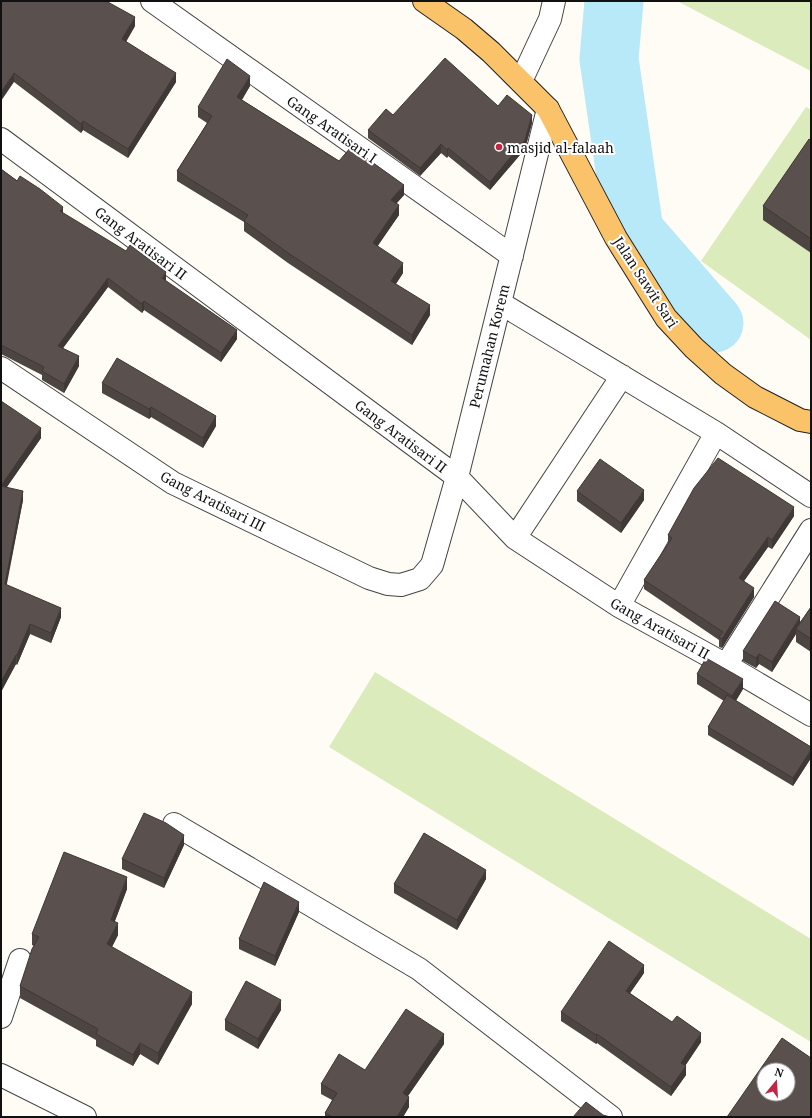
<svg xmlns="http://www.w3.org/2000/svg" width="812" height="1118" font-family="'Noto Serif',serif">
  <style>
    .green { fill: #dbebbc }
    .lines { fill: none; stroke-linecap: round; stroke-linejoin: round }
    .river { stroke: #b8e9f8; stroke-width: 59 }
    .minor-casing { stroke: #444; stroke-width: 24 }
    .major-casing { stroke: #222; stroke-width: 24 }
    .minor { stroke: #fff; stroke-width: 22 }
    .major { stroke: #fac369; stroke-width: 22 }
    .wall { fill: #4d4542 }
    .shaded-wall { fill: #3f3836 }
    .building { fill: #5a504d; stroke: #3f3836; fill-rule: evenodd }
    .poi-dot { fill: #c52442; stroke: #fff; stroke-width: 1.5 }
    .labels { text-anchor: middle; dominant-baseline: central; stroke-width: 4; stroke-linejoin: round; paint-order: stroke }
    .street-label { font-size: 14px; fill: #111; stroke: #fff }
    .poi-label { font-size: 14px; fill: #111; stroke: #fff; text-anchor: start }
  </style>
  <rect width="100%" height="100%" fill="#fffcf5"/>
  <path class="green" d="M677,1H811V71Z
    M806,107L811,110V340L701,261Z
    M375,672L811,939V1042L329,747Z"/>
  <g class="lines">
    <path class="river" d="M614,1L609,59L634,231L714,323"/>
    <defs>
      <path id="minor" d="M152,1L512,256
        M521,81L550,19L554,1
        M1,139L457,477L515,538L619,606L726,665L811,715
        M500,303L716,433L811,496
        M1,368L173,483L369,578L388,584L401,585L420,579L432,565L457,477L548,109
        M515,538L622,376
        M619,606L716,433
        M726,665L811,530
        M174,824L419,969L611,1117
        M1,1017L20,960
        M1,1075L85,1117"/>
      <path id="major" d="M424,1L464,29L491,52L548,109L616,238L666,318L694,348L723,374L755,397L800,420L811,422"/>
    </defs>
    <use href="#minor" class="minor-casing"/>
    <use href="#major" class="major-casing"/>
    <use href="#minor" class="minor"/>
    <use href="#major" class="major"/>
  </g>
  <path class="wall" d="M1,1L135,26L126,42L176,82L128,158L83,130L81,133L14,82Z
    M250,86L242,100L339,161L404,195L397,203L399,215L377,246L403,273L396,284L430,315L412,345L288,263L244,231V222L177,181V171L207,123L198,117V107Z
    M498,106L532,123L525,149L490,190L448,156L447,158L441,153L420,176L368,138V130L393,115Z
    M811,140V253L763,220V206Z
    M1,169L63,213L166,281L237,339L221,362L144,310L142,313L108,287L63,348L79,366L64,393L42,380V375L1,354Z
    M102,383L216,426L203,448L151,417L149,419L102,393Z
    M1,401L41,438L7,487L23,500L6,585L61,617L51,643L30,634L17,665L16,664L1,692Z
    M577,491L644,500L621,533L577,501Z
    M794,516L772,549L768,547L744,581L754,597L722,648L719,647V640L644,589V580L668,544V535Z
    M811,607V652L796,642V634L772,672L759,664L756,668L743,661V651L800,622Z
    M697,674L743,689L736,701L811,747V758L793,786L708,735V727L724,701L697,684Z
    M184,845L164,888L122,869V859Z
    M486,879L457,930L394,893V884Z
    M127,889L115,921L118,935L112,947L192,1004L158,1065L140,1054L133,1066L96,1046V1040L20,998V986L34,946L32,945V934Z
    M299,912L275,966L239,949V939Z
    M644,973L630,993L701,1042L685,1066L686,1075L671,1096L597,1043L596,1044L561,1021V1012Z
    M281,1010L258,1049L225,1030V1020Z
    M444,1044L408,1096L409,1107L403,1117H325V1113L332,1100L321,1094V1084L365,1070Z"/>
  <path class="shaded-wall" d="M135,17V26L122,48V39Z
    M14,73V82L1,101V92Z
    M176,73V82L128,158V149Z
    M250,76V86L237,107V97Z
    M532,115V123L525,149L490,190V182Z
    M83,121V130L81,133V124Z
    M441,144V153L420,176V168Z
    M448,148V156L447,158V150Z
    M404,185V195L391,209V200Z
    M399,205V215L373,253V243Z
    M63,207V216L60,211Z
    M403,263V273L391,291V281Z
    M166,272V281L162,278Z
    M108,278V287L58,355V346Z
    M144,301V310L142,313V304Z
    M430,305V315L412,345V335Z
    M237,330V339L221,362V353Z
    M79,356V366L64,393V384Z
    M151,407V417L149,419V409Z
    M216,416V426L203,448V438Z
    M41,428V438L1,495V486Z
    M644,490V500L621,533V523Z
    M23,491V500L5,594V584Z
    M794,507V516L772,549V540Z
    M768,537V547L739,588V578Z
    M754,588V597L722,648V639Z
    M61,608V617L51,643V633Z
    M800,617V627L796,629V634L772,672V662Z
    M30,624V634L17,665V655Z
    M759,654V664L756,668V658Z
    M16,655V664L1,692V682Z
    M743,679V689L732,706V696Z
    M811,750V758L793,786V778Z
    M184,835V845L164,888V878Z
    M486,870V879L457,930V920Z
    M127,877V889L111,931V920Z
    M299,902V912L275,966V956Z
    M118,923V935L107,956V944Z
    M644,965V973L626,999V991Z
    M192,992V1004L158,1065V1053Z
    M281,1000V1010L258,1049V1039Z
    M701,1033V1042L681,1072V1063Z
    M444,1034V1044L403,1103V1093Z
    M597,1034V1043L596,1044V1035Z
    M140,1043V1054L133,1066V1055Z
    M686,1066V1075L671,1096V1087Z
    M409,1097V1107L403,1117H397Z"/>
  <path class="building" d="M1,1H106L135,17L122,39L176,73L128,149L83,121L81,124L14,73L1,92Z
    M445,58L498,106L507,95L532,115L525,140L490,182L448,148L447,150L441,144L420,168L368,130L386,109L393,115Z
    M227,59L250,76L237,97L339,161L351,147L404,185L391,200L399,205L373,243L403,263L391,281L430,305L412,335L288,253L244,221L248,215L177,171L212,116L198,107Z
    M809,139L811,140V239L763,206Z
    M1,169L17,181L20,176L40,189L63,207L60,211L126,251L130,245L166,272L162,278L237,330L221,353L144,301L142,304L108,278L58,346L79,356L64,384L42,371L44,367L1,345Z
    M117,358L216,416L203,438L151,407L149,409L102,383Z
    M1,401L41,428L1,486L23,491L5,584L61,608L51,633L30,624L17,655H16L1,682Z
    M718,458L794,507L772,540L768,537L739,578L754,588L722,639L719,637L723,632L644,580L672,538L668,535L694,488Z
    M600,459L644,490L621,523L577,491Z
    M775,601L800,617L772,662L759,654L756,658L743,651Z
    M811,607V639L796,629Z
    M706,658L743,679L732,696L697,674Z
    M727,695L811,747V750L793,778L708,727Z
    M144,813L166,823L184,835L164,878L122,859Z
    M424,833L486,870L457,920L394,884Z
    M64,852L127,877L111,920L118,923L107,944L192,992L158,1053L140,1043L133,1055L96,1034L98,1029L20,986L32,949L39,937L32,934Z
    M264,882L299,902L275,956L239,939Z
    M609,941L644,965L626,991L672,1022L677,1016L701,1033L681,1063L686,1066L671,1087L597,1034L596,1035L561,1012Z
    M246,981L281,1000L258,1039L225,1020Z
    M406,1009L444,1034L403,1093L409,1097L397,1117H332L325,1113L337,1093L321,1084L339,1054L365,1070Z
    M782,1038L811,1058V1117H727ZM764,1070H788V1094H764Z
    M586,1102L603,1115L610,1117H573Z"/>
  <circle class="poi-dot" cx="499" cy="147" r="4"/>
  <g class="labels">
    <g class="street-label">
      <text transform="translate(332 129) rotate(35)">Gang Aratisari I</text>
      <text transform="translate(141 243) rotate(37)">Gang Aratisari II</text>
      <text transform="translate(646 282) rotate(57)">Jalan Sawit Sari</text>
      <text transform="translate(489 346) rotate(-76)">Perumahan Korem</text>
      <text transform="translate(401 436) rotate(37)">Gang Aratisari II</text>
      <text transform="translate(213 501) rotate(27)">Gang Aratisari III</text>
      <text transform="translate(660 628) rotate(29)">Gang Aratisari II</text>
    </g>
    <g class="poi-label">
      <text x="507" y="147">masjid al-falaah</text>
    </g>
  </g>
  <rect width="812" height="1118" fill="none" stroke="#111111" stroke-width="4"/>
  <g transform="translate(776 1082) rotate(18)"><circle r="19" fill="#ffffff" stroke="#a0a0a0"/>
  <path d="M0-3L7 15L0 10L-7 15Z" fill="#c52442"/>
  <text y="-6" font-size="11" font-weight="bold" text-anchor="middle" fill="#111111">N</text>
  </g>
</svg>
